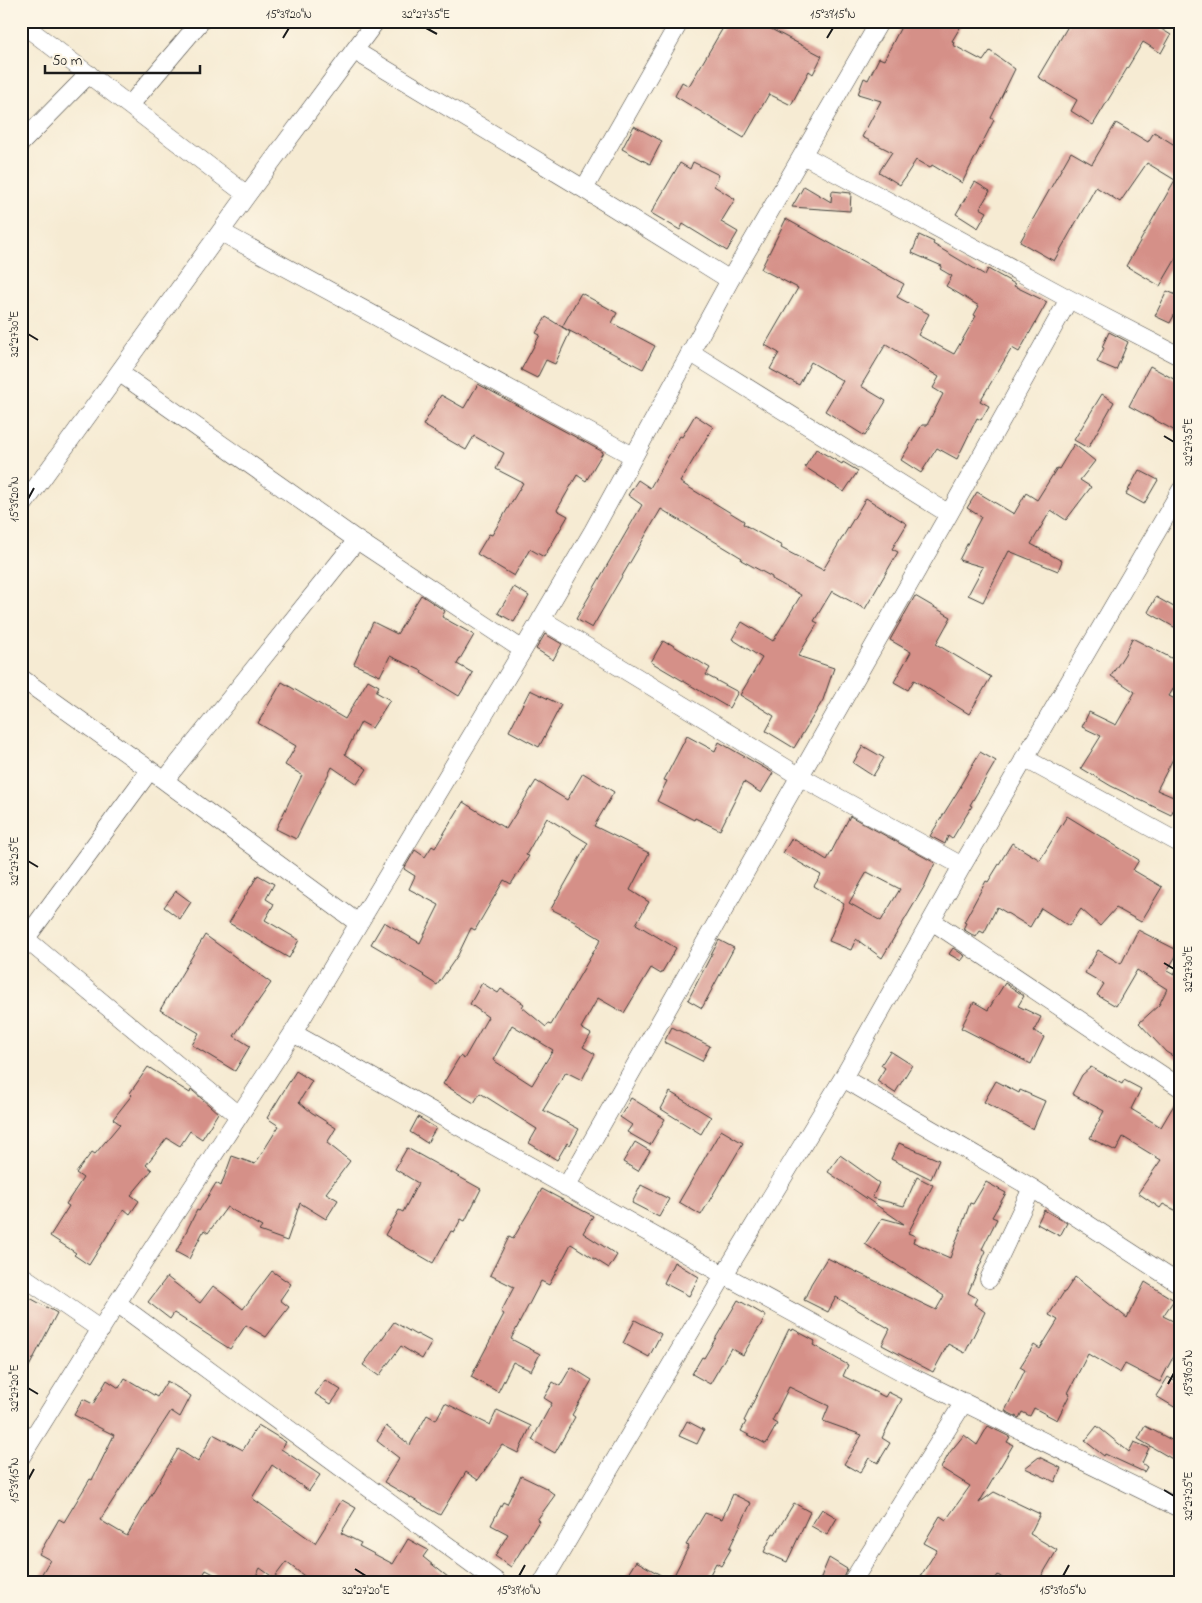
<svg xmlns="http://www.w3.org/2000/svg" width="1202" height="1603" font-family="'Indie Flower',sans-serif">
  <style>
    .building { fill: #d59088; fill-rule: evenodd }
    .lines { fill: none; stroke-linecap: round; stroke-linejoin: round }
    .street-casing { stroke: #3d3b37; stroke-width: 19 }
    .street { stroke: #fff; stroke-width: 18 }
    .ticks { fill: none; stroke: #1c1c1c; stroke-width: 2 }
    .neatline { fill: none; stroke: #1c1c1c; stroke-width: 2 }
    .ticks-label { font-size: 12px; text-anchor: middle; fill: #1c1c1c }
  </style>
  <rect width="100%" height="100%" fill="#fcf5e5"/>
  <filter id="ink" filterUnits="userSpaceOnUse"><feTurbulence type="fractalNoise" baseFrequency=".02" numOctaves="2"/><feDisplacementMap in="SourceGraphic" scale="10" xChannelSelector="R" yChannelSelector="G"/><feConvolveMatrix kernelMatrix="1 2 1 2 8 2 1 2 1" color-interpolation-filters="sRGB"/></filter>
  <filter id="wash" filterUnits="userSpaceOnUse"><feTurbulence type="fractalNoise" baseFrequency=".0096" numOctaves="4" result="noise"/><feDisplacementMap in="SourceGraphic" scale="20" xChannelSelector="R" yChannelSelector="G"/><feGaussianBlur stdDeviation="1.12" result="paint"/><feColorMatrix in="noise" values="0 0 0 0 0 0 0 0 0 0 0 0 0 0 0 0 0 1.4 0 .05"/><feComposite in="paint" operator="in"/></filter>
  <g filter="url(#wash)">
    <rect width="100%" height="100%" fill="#f6ebd3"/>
    <g id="blocks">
      <path class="building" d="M727,21H756L822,56L813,74L809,71L791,105L769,94L744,138L675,96L682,82L689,86Z
        M904,21H964L952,41L954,42L953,45L983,61L990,51L1015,69L991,118L994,120L962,183L932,165L930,168L916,160L900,185L879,172L892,152L862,137L881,101L858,94L864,78L868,80L879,58L884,60Z
        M1071,21H1148L1171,35L1161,53L1143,42L1093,125L1071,111L1077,100L1038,77Z
        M1116,123L1148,142L1154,132L1181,149V250L1160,286L1126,266L1175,180L1147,163L1120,202L1096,187L1054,261L1020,242L1071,152L1092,164Z
        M634,126L662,141L650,164L622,149Z
        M693,162L719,175L714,186L735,199L721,222L738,232L727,251L683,224L680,230L651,213L680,163L690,169Z
        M975,182L990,191L980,208L987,212L978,228L956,214Z
        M804,186L831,202L832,191L851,193L850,211L792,207Z
        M786,219L904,284L897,297L929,314L918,335L954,354L976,316L974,315L979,306L946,286L952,276L940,269L942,266L912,253L919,235L934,242L933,244L985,275L988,269L1015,284L1014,286L1047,302L1019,352L1012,348L980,401L989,406L981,420L977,418L957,459L937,448L921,473L901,460L922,425H927L943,394L933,388L939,377L886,344L861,386L886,401L865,436L825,411L843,381L811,362L799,385L770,369L779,353L765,345L798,288L761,269Z
        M1167,291L1181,297V302L1170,323L1155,316Z
        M581,293L617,313L612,323L655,346L643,369L562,327Z
        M546,317L570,332L555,364L546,360L537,378L521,370L540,335L536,333Z
        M1109,332L1128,342L1116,370L1097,362L1104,348L1102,347Z
        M1150,366L1181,383V434L1129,406Z
        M478,384L603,452L586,481L577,475L557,510L568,516L544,557L530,549L514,576L477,554L489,534L492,535L523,483L496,469L504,453L474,436L466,450L423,425L441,395L464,408Z
        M1102,394L1114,402L1088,448L1074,440Z
        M695,415L713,427L680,482L744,521L743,524L782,546L781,548L823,570L866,498L907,524L892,549L898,552L865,609L832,591L814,621L818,623L798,656L834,668L823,700L794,748L766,731L774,716L740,695L762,658L732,639L742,622L773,641L801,595L772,579V577L741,560L742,558L661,509L592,628L576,619L642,505L628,495L638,480L650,488L680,436L682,437Z
        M1074,444L1095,461L1080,480L1091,487L1066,520L1051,510L1031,544L1062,561L1058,571L1009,551L983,602L968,595L983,567L959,560L981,517L967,508L977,492L1014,514L1026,493L1037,500L1057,468L1059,469Z
        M816,449L842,464L843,462L858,471L844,492L805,467Z
        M1139,470L1158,480L1144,504L1126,494Z
        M514,587L529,596L514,622L498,613Z
        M421,595L445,611L442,617L474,635L457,664L473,673L459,696L421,673L422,671L390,656L380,676L354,664L373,622L397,634Z
        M915,596L951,617L936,644L991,677L969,714L914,680L908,690L894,682L911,652L890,640Z
        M1156,597L1181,611V631L1148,612Z
        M545,634L562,644L553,660L536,649Z
        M1132,638L1181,663V676L1169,696L1181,702V758L1175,755L1157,790L1178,799L1171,815L1111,786L1081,768L1101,736L1082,727L1089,712L1116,725L1135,692L1111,676L1125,654Z
        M663,641L668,644L669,643L710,668L706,675L738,692L729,708L651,662Z
        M368,680L379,686L376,692L390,700L372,728L361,722L345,754L367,769L357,784L332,767L296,839L276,829L302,775L285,765L296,746L258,723L282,682L345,719Z
        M530,690L561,705L539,747L509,731Z
        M687,736L715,751L719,742L773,773L761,793L744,782L720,830L695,818L694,820L657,801L667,781L664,780Z
        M863,746L884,758L873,776L853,763Z
        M980,752L996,761L970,805L972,806L952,839L948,836L945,844L930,836L961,786H960Z
        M583,773L614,792L594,826L649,853L630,890L649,902L636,924L676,948L661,974L651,968L624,1013L598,998L581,1028L591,1034L583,1047L595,1054L582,1080L566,1072L543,1110L579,1129L570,1145L567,1143L557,1160L529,1143L537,1129L480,1093L474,1103L443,1084L460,1056L464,1059L488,1017L470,1004L482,983L498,993L501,989L524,1004L522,1007L546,1027L548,1024L551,1025L601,939L576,924L577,922L551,909L588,843L547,818L526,855L529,856L511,884L504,880L475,930L471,928L458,955L437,985L423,976L424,975L371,944L384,922L420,943L439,905L409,889L415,876L404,869L415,850L425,857L432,846L435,848L463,802L506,829L536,781L567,800ZM512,1025L553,1050L532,1085L493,1060Z
        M850,816L935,863L924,887L882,958L856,939L851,950L829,941L844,904L814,886L821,875L783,853L792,838L827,860ZM867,872L900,889L881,921L849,903Z
        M1067,816L1139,860L1133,870L1162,887L1141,922L1116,908L1100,926L1081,909L1069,926L1041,908L1030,927L997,907L984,933L980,931L976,937L963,929L966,923L964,922L986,881L988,882L1012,843L1040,860Z
        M258,875L274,884L266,899L274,904L265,920L299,940L289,958L229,923Z
        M176,891L191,902L180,919L164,907Z
        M1138,930L1179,951L1167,971L1174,975L1181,962V1061L1166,1052L1139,1023L1159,1005L1167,989L1137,970L1116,1006L1097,995L1104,984L1085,973L1098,950L1121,964Z
        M205,935L271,983L234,1036L250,1046L235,1071L192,1045L199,1033L160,1010Z
        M719,940L734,948L702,1008L688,1000Z
        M953,948L965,956L961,961L949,954Z
        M1005,983L1024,996L1018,1006L1041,1017L1034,1031L1044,1037L1031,1064L961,1028L974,1002L988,1010Z
        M672,1027L710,1046L702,1061L664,1042Z
        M890,1051L912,1065L895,1093L877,1081L885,1068L881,1065Z
        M148,1067L190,1093L191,1090L193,1091L218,1113L202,1139L190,1131L180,1146L167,1138L146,1165L152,1170L131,1195L139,1201L130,1214L124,1209L89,1265L74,1255L76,1253L50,1236L69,1206L66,1204L83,1178L76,1173L92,1152L95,1154L120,1124L113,1119L132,1095L130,1093Z
        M1091,1067L1122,1084L1124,1080L1141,1089L1131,1109L1161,1127L1178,1098L1181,1099V1213L1163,1204L1160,1208L1138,1193L1161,1160L1123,1137L1116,1151L1090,1138L1104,1111L1072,1094L1082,1075Z
        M296,1071L312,1081L299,1102L311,1112L336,1128L327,1143L350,1161L326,1193L338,1200L326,1219L300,1203L287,1241L259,1231L262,1227L227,1207L208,1233L204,1230L189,1259L176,1252L197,1210L199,1211L216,1183L221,1186L232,1156L255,1164L257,1161L279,1126L267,1118Z
        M996,1081L1019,1093L1020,1090L1045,1101L1033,1129L984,1102Z
        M670,1092L711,1117L701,1134L661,1109Z
        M631,1098L665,1119L650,1145L627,1132L632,1125L620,1117Z
        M418,1117L436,1128L427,1143L410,1132Z
        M721,1130L743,1143L701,1215L679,1202Z
        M635,1142L650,1151L638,1171L623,1162Z
        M899,1143L939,1160L931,1179L891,1159Z
        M407,1148L481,1189L465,1221L461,1219L454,1232L451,1231L433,1263L385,1235L399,1210L403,1212L418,1183L395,1169Z
        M840,1155L879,1183L872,1198L904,1206L917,1177L933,1185L908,1233L915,1236L913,1242L950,1258L970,1203L973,1204L986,1182L1006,1193L992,1217L997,1219L982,1249L986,1251L968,1293L977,1298L974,1304L985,1312L965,1353L948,1344L933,1372L882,1345L890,1329L836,1297L828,1312L804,1300L811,1284L827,1258L936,1310L944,1296L865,1244L882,1218L904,1224L828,1172Z
        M641,1185L669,1199L659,1217L632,1203Z
        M542,1189L593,1216L583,1233L617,1255L609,1268L571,1244L549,1285L541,1281L511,1339L540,1354L531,1371L513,1362L498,1392L471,1377L504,1314L501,1312L514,1287L490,1275L509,1237L513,1239Z
        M1044,1210L1067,1223L1060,1236L1037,1224Z
        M674,1262L699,1277L689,1296L664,1283Z
        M272,1271L291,1284L280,1300L289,1307L266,1337L246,1325L230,1349L174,1313L170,1319L148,1302L167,1277L200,1303L213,1286L243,1309Z
        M1075,1277L1127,1318L1145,1282L1174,1300L1163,1316L1181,1325V1342L1160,1382L1125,1364L1120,1373L1088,1354L1068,1393L1070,1394L1057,1420L1034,1408L1030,1416L1022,1412L1019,1418L1005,1411L1025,1370L1020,1367L1034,1345L1040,1349L1058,1320L1049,1315L1064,1292H1065Z
        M21,1293L57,1313L21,1382Z
        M738,1300L766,1316L743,1355L731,1348L710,1384L692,1374L702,1357L704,1358Z
        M635,1320L661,1334L649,1357L623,1343Z
        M394,1322L416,1335L417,1334L432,1342L422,1359L401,1346L379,1376L363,1365Z
        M789,1329L792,1331L793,1329L815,1341L813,1345L848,1365L843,1376L885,1397L888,1392L902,1399L882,1438L890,1443L878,1463L869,1458L860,1473L844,1464L862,1435L823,1421L829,1406L789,1387L772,1421L777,1424L766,1444L741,1431L746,1422L744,1421Z
        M571,1367L592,1380L572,1415L575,1417L555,1453L532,1440L552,1403L544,1398L553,1382L560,1386Z
        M1168,1377L1181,1385V1411L1156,1396Z
        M125,1378L157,1397L167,1381L191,1396L180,1417L171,1411L100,1520L127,1536L178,1449L198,1462L213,1434L243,1450L258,1425L286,1442L281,1449L320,1475L309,1491L272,1465L252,1498L315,1543L342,1500L356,1508L341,1533L361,1543L359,1546L393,1564L408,1539L428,1550L423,1557L454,1582H312L286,1562L274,1578L260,1568L253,1582H229L206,1570L199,1582H37L50,1560L39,1554L59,1519L64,1522L90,1479L92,1480L114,1435L74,1415L83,1399L93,1404L107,1380L119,1388Z
        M325,1380L341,1390L331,1404L315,1394Z
        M445,1403L490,1425L497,1410L531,1426L518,1453L502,1445L478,1480L466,1472L440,1515L384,1482L399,1458L377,1441L386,1426L410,1445L427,1415L436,1420Z
        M687,1421L704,1430L697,1444L679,1436Z
        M988,1426L1010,1437L1007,1442L1013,1445L979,1503L994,1492L1040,1514L1030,1534L1057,1550L1038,1582H1008L998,1575L993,1582H917L937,1550L924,1543L940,1516L946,1520L970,1486L941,1468L950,1452L964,1435L977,1445Z
        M1097,1426L1129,1452L1134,1442L1149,1448L1142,1463L1147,1467L1144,1472L1105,1454L1104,1456L1085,1441Z
        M1145,1426L1181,1445V1464L1138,1439Z
        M1039,1457L1061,1468L1055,1482L1025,1468Z
        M521,1476L546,1488L555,1495L537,1520L539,1521L511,1567L495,1556L508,1534L491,1525L503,1502L507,1504Z
        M733,1494L751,1503L729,1549H731L721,1566L716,1563L706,1582H623L636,1561L671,1581L689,1546L686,1545L705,1513L722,1519Z
        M794,1503L810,1512L787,1562L764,1552L773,1533L775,1534Z
        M822,1509L837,1518L827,1535L811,1526Z
        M829,1558L847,1569L841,1582H819Z"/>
    </g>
  </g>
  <g filter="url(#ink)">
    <use href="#blocks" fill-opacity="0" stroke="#3d3b37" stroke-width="1"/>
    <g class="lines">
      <defs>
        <path id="street" d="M21,23L247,195
          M355,51L584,189L730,280
          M130,105L201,21
          M21,143L89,74
          M803,155L1069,299L1181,357
          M584,189L680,21
          M221,232L633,456
          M690,352L949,514
          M120,373L357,540L523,650
          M21,508L247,195L376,21
          M541,619L799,776L962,866
          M21,678L150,770L358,923
          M1024,758L1181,844
          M165,780L357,540
          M932,921L1181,1088
          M21,935L239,1116
          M21,945L150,770
          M293,1033L724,1275L908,1375L1181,1509
          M843,1078L1032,1188L1181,1285
          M566,1187L949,514L1069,299
          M21,1275L101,1330
          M989,1279L1032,1188
          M117,1303L497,1582
          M21,1457L117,1303L293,1033L523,650L593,531L730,280L880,21
          M543,1582L724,1275L843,1078L962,866L1181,490
          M852,1582L964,1402"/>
      </defs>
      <use href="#street" class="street-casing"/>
      <use href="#street" class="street"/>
    </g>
  </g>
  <path class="ticks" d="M426,28L437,34M283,38L289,28M827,38L833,28M28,334L38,340M1164,436L1174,442M28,499L34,488M28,861L38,867M1164,963L1174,969M1168,1384L1174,1373M28,1388L38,1394M28,1480L34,1469M1164,1490L1174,1496M355,1569L366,1576M519,1576L525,1565M1063,1576L1069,1565"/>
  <rect width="1202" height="1603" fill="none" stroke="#fcf5e5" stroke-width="55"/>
  <path d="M45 65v8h155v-8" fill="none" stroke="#1c1c1c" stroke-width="2.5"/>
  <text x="52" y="65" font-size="15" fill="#1c1c1c" stroke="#fcf5e5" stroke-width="4" paint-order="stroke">50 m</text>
  <rect x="28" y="28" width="1146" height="1548" class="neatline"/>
  <g class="ticks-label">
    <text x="289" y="18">15°39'20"N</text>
    <text x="426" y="18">32°27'35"E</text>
    <text x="833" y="18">15°39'15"N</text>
    <text transform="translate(14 334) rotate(-90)" y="4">32°27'30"E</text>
    <text transform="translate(1188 442) rotate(-90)" y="4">32°27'35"E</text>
    <text transform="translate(14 499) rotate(-90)" y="4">15°39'20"N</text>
    <text transform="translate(14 861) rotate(-90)" y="4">32°27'25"E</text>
    <text transform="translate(1188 969) rotate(-90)" y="4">32°27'30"E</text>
    <text transform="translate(1188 1373) rotate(-90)" y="4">15°39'05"N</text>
    <text transform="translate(14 1388) rotate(-90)" y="4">32°27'20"E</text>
    <text transform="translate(14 1480) rotate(-90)" y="4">15°39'15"N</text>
    <text transform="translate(1188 1496) rotate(-90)" y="4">32°27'25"E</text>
    <text x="366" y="1594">32°27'20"E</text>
    <text x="519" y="1594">15°39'10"N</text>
    <text x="1063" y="1594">15°39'05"N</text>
  </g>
</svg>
